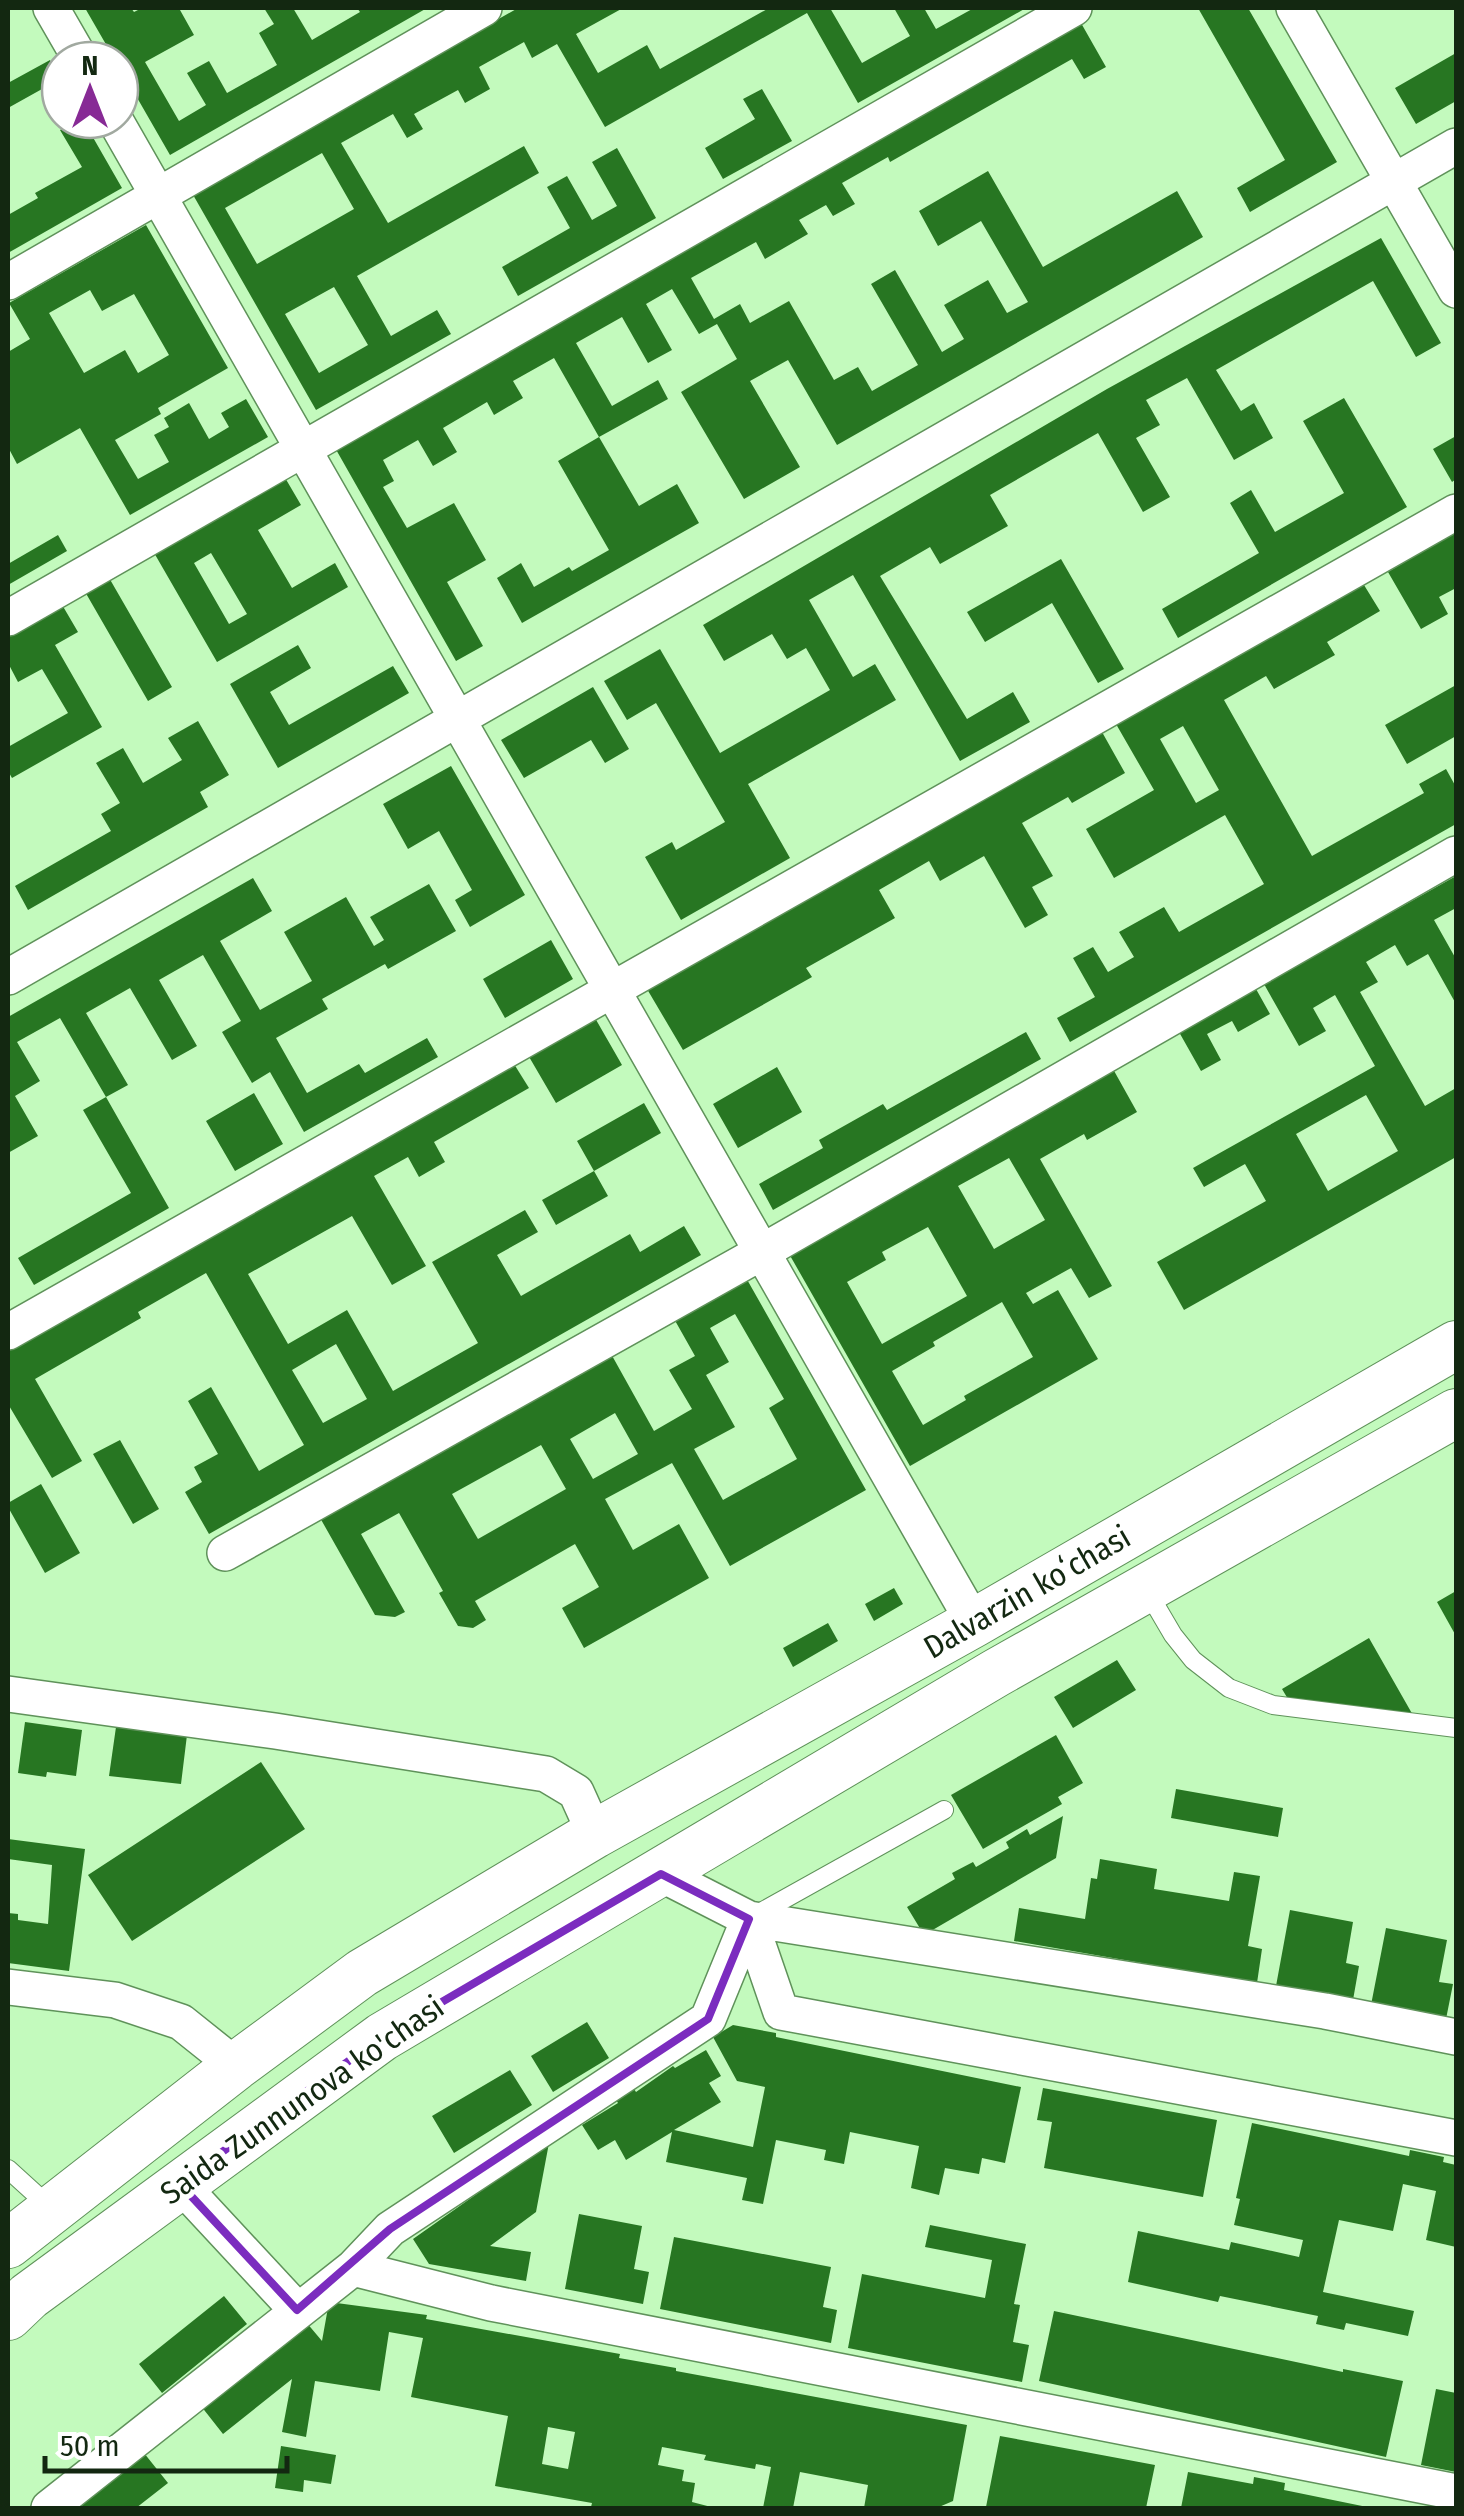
<svg xmlns="http://www.w3.org/2000/svg" width="1464" height="2516" font-family="'Fira Sans Condensed',sans-serif">
  <style>
    .building { fill: #277622; fill-rule: evenodd }
    .lines { fill: none; stroke-linecap: round; stroke-linejoin: round }
    .lane-casing { stroke: #5f925a; stroke-width: 20 }
    .street-casing { stroke: #5f925a; stroke-width: 38 }
    .secondary-casing { stroke: #5f925a; stroke-width: 50 }
    .lane { stroke: #fff; stroke-width: 18 }
    .street { stroke: #fff; stroke-width: 35 }
    .secondary { stroke: #fff; stroke-width: 48 }
    .marked { fill: none; stroke: #7b2cbf; stroke-width: 8; stroke-linejoin: round }
    .labels { text-anchor: middle; dominant-baseline: central; stroke-width: 10; stroke-linejoin: round; paint-order: stroke }
    .street-label { font-size: 32px; fill: #132811; stroke: #fff }
  </style>
  <rect width="100%" height="100%" fill="#c3fabd"/>
  <path class="building" d="M85,8H131L134,12L142,8H184L180,10L194,35L145,62L179,121L206,105L187,73L209,61L227,93L277,65L259,33L274,24L264,8H293L312,40L360,12L357,8H427L170,155L120,68V60H115Z
    M518,8H623L576,34L598,73L647,45L660,69L769,8H830L862,63L910,36L894,8H924L936,29L974,8H1026L858,103L807,13L605,127L557,44L532,58L524,42L479,67L490,89L465,103L458,90L414,114L423,129L407,138L393,114L341,143L388,223L524,146L539,173L357,276L391,336L437,310L451,334L316,410L192,193ZM322,153L354,209L257,264L225,208ZM334,287L368,345L319,373L285,314Z
    M1198,8H1248L1337,162L1250,212L1237,188L1285,160Z
    M1081,23L1106,67L1084,79L1072,59L890,162L888,157L842,183L855,204L833,216L826,205L799,220L808,234L765,259L756,242L691,278L714,319L740,304L750,323L789,301L834,380L858,367L872,391L918,365L871,284L895,270L942,352L964,339L944,305L988,280L1007,313L1028,302L981,221L938,246L919,211L988,171L1043,267L1177,191L1203,237L837,445L788,360L750,381L800,467L744,499L681,392L737,359L717,324L699,334L672,289L646,304L672,350L648,363L622,317L576,343L612,406L658,380L668,399L599,437L554,358L513,381L523,398L494,415L487,402L443,428L457,452L433,466L418,440L383,460L394,481L383,487L407,528L454,503L486,560L447,582L483,646L456,661L334,446Z
    M1456,53V101L1416,124L1395,88Z
    M50,60L60,79L8,108V83Z
    M762,89L792,141L723,179L705,148L755,119L743,99Z
    M77,120H83L122,188L8,253V215L38,198L35,193L82,167L60,130Z
    M617,148L656,218L518,296L502,267L570,228L547,187L567,176L592,220L617,206L592,162Z
    M146,225L228,368L158,408L161,414L115,440L138,479L169,462L154,435L169,427L164,418L189,403L209,439L229,427L221,413L246,399L268,437L130,515L80,428L17,464L8,447V352L30,339L9,303ZM90,290L102,311L134,294L169,355L138,373L125,350L84,373L49,313Z
    M1381,238L1441,343L1416,357L1373,281L1216,370L1241,411L1254,403L1273,438L1234,460L1187,378L1146,400L1160,425L1136,438L1170,497L1143,512L1098,433L990,495L1008,526L940,564L930,547L880,576L967,719L1013,692L1030,722L960,761L853,575L809,600L853,677L875,664L896,700L748,784L790,858L681,920L645,857L672,842L676,850L725,822L656,703L627,720L604,681L660,649L720,753L830,690L806,648L787,659L772,634L724,661L703,625L1107,389Z
    M1344,398L1407,507L1178,638L1162,609L1259,553L1230,503L1251,490L1275,532L1344,493L1303,421Z
    M1456,436V479L1452,482L1433,449Z
    M599,437L639,506L677,484L699,523L522,623L497,578L521,563L534,587L569,567L572,571L609,550L558,461Z
    M284,476L301,505L258,530L292,588L335,563L348,587L217,662L153,551ZM211,553L247,614L229,624L194,563Z
    M1456,532V588L1439,597L1448,614L1421,629L1388,572Z
    M58,535L67,551L8,585V564Z
    M1061,559L1124,669L1098,683L1052,603L985,642L967,612Z
    M108,576L172,687L148,701L84,590Z
    M1364,585L1380,611L1327,642L1335,655L1274,689L1266,676L1224,700L1312,856L1424,793L1419,784L1446,769L1456,787V824L1070,1042L1057,1018L1095,997L1073,958L1093,947L1108,972L1134,957L1119,932L1164,907L1179,932L1264,884L1225,815L1114,878L1086,829L1154,790L1116,724ZM1183,726L1219,790L1196,803L1160,739Z
    M61,603L78,632L55,645L102,727L12,778L8,771V747L68,713L42,669L18,682L8,663V633Z
    M298,645L311,668L270,692L289,725L393,666L409,693L278,768L230,684Z
    M1456,685V736L1407,764L1385,725Z
    M593,687L629,749L605,763L591,740L524,778L501,740Z
    M198,721L229,775L200,792L208,807L28,910L15,886L111,831L101,814L120,803L96,763L123,748L143,783L182,760L168,738Z
    M1102,732L1125,773L1072,803L1068,797L1022,823L1053,876L1032,887L1048,915L1025,928L984,856L940,881L929,861L879,890L895,918L806,968L812,977L683,1050L647,989Z
    M451,766L525,895L470,927L455,900L472,890L439,831L408,849L383,804Z
    M1456,876V908L1434,920L1456,959V1004L1428,954L1407,966L1395,945L1366,962L1378,982L1360,992L1425,1106L1456,1088V1157L1184,1310L1157,1262L1266,1201L1245,1164L1204,1187L1193,1168L1375,1066L1335,995L1313,1008L1326,1031L1299,1046L1264,984ZM1366,1095L1398,1151L1328,1191L1296,1134Z
    M253,878L272,911L220,941L260,1010L312,981L284,932L346,897L374,946L384,940L370,917L429,884L456,931L388,969L385,964L322,999L328,1009L276,1038L307,1093L359,1064L365,1073L427,1038L438,1057L304,1132L270,1072L252,1083L222,1032L241,1021L203,955L159,980L197,1046L172,1060L130,988L86,1013L128,1085L106,1097L60,1018L17,1042L40,1081L15,1096L38,1136L8,1153V1017Z
    M551,940L573,979L505,1018L483,979Z
    M1256,989L1270,1014L1238,1032L1232,1021L1207,1034L1221,1060L1201,1071L1179,1032Z
    M595,1018L622,1065L556,1103L528,1055Z
    M1026,1032L1041,1059L773,1210L759,1184L823,1148L819,1140L883,1104L887,1110Z
    M514,1064L529,1088L434,1142L445,1162L419,1177L408,1157L374,1176L426,1266L392,1285L352,1216L248,1274L288,1344L347,1310L393,1391L478,1343L432,1262L525,1210L538,1232L497,1255L521,1296L630,1234L640,1252L684,1226L701,1255L209,1534L185,1492L202,1482L194,1467L218,1454L188,1401L211,1387L259,1471L304,1445L206,1273L138,1312L141,1318L35,1379L82,1461L52,1478L8,1404V1351ZM336,1344L367,1399L323,1423L292,1370Z
    M777,1067L802,1112L738,1148L713,1104Z
    M1113,1069L1137,1112L1087,1140L1084,1134L1040,1159L1112,1286L1089,1298L1071,1268L1026,1293L1033,1304L1058,1290L1098,1359L910,1466L788,1252ZM1009,1158L1045,1220L994,1249L958,1186ZM928,1227L967,1296L882,1344L847,1282L886,1260L882,1252ZM1002,1302L1033,1357L964,1396L966,1400L923,1425L892,1371L935,1346L933,1342Z
    M254,1093L283,1144L235,1171L206,1121Z
    M106,1097L169,1208L34,1285L18,1258L131,1193L83,1110Z
    M644,1103L661,1133L594,1171L608,1196L556,1225L542,1200L594,1171L577,1141Z
    M745,1276L866,1490L730,1566L672,1463L605,1499L633,1550L679,1524L709,1578L584,1648L562,1608L599,1587L575,1544L475,1601L486,1620L473,1628L458,1626L439,1593L443,1591L399,1513L361,1534L405,1612L395,1617L375,1615L319,1516L610,1352L654,1431L692,1409L669,1370L695,1356L673,1317ZM735,1314L784,1399L769,1408L797,1459L723,1500L694,1449L735,1427L706,1375L729,1362L710,1328ZM615,1413L638,1454L593,1479L570,1439ZM541,1445L566,1489L478,1539L452,1494Z
    M120,1440L159,1509L133,1524L93,1454Z
    M41,1484L80,1553L45,1573L8,1507V1503Z
    M894,1588L903,1604L874,1621L865,1604Z
    M1456,1591V1636L1437,1602Z
    M828,1623L838,1641L793,1667L783,1648Z
    M1369,1638L1414,1717L1288,1699L1282,1689Z
    M1117,1660L1136,1690L1073,1728L1054,1697Z
    M25,1722L82,1730L76,1776L47,1772L46,1777L18,1773Z
    M116,1727L187,1735L181,1784L109,1776Z
    M1056,1735L1083,1783L1058,1797L1062,1804L983,1849L951,1795Z
    M261,1762L305,1829L132,1941L88,1875Z
    M1176,1789L1283,1808L1278,1837L1171,1818Z
    M1063,1816L1056,1858L924,1935L907,1907L955,1879L952,1873L973,1862L976,1867L1009,1848L1006,1842L1027,1829L1030,1835Z
    M8,1839L85,1849L69,1971L8,1963V1913L18,1914V1920L48,1924L52,1865L8,1859Z
    M1100,1859L1157,1869L1154,1889L1229,1901L1234,1872L1260,1876L1248,1946L1262,1949L1257,1983L1014,1941L1019,1908L1085,1919L1091,1878L1097,1879Z
    M1290,1910L1353,1922L1346,1963L1359,1966L1353,2000L1276,1986Z
    M1386,1928L1447,1940L1439,1982L1453,1984L1446,2019L1371,2005Z
    M587,2022L609,2058L553,2092L531,2056Z
    M733,2025L776,2033V2037L1021,2087L1005,2163L982,2158L979,2174L945,2168L939,2195L911,2188L919,2146L850,2132L844,2164L824,2160L826,2150L776,2140L763,2204L742,2200L747,2178L666,2162L672,2132L626,2160L615,2140L598,2150L582,2125L618,2103L616,2100L634,2089L636,2092L673,2066L675,2068L706,2050L721,2076L709,2083L721,2102L674,2130L753,2147L765,2087L737,2081L713,2037Z
    M510,2070L532,2105L454,2153L432,2116Z
    M1043,2088L1217,2120L1203,2197L1044,2168L1052,2122L1037,2120Z
    M1252,2123L1409,2156L1410,2150L1444,2157L1443,2162L1456,2165V2247L1426,2240L1436,2191L1403,2184L1393,2231L1339,2220L1323,2292L1414,2311L1408,2336L1346,2323L1344,2330L1316,2324L1318,2316L1220,2296L1218,2302L1128,2282L1138,2231L1229,2250L1231,2242L1299,2257L1303,2240L1234,2225L1240,2199L1236,2198Z
    M549,2143L536,2212L490,2246L531,2252L526,2281L429,2264L413,2239Z
    M579,2214L642,2226L634,2269L649,2272L643,2304L565,2289Z
    M930,2225L1026,2244L1014,2304L1020,2305L1013,2342L1029,2345L1022,2382L848,2348L862,2274L985,2298L992,2260L925,2247Z
    M674,2237L831,2267L823,2307L837,2310L831,2343L660,2309Z
    M224,2296L247,2324L162,2393L139,2364Z
    M329,2302L427,2315L426,2319L620,2354L619,2358L676,2368V2371L967,2425L953,2501L939,2507L918,2508H864L868,2485L800,2472L793,2508H763L771,2467L756,2464L755,2469L704,2460L706,2455L662,2447L658,2465L684,2470L682,2481L695,2483L692,2502L715,2508H601L591,2507L592,2503L495,2486L508,2416L411,2397L423,2338L389,2332L380,2391L315,2381L306,2437L282,2432L292,2379L223,2434L201,2406L306,2322L322,2341ZM548,2427L575,2432L568,2469L542,2464Z
    M1054,2311L1343,2372V2369L1403,2381L1386,2457L1039,2381Z
    M1436,2389L1456,2393V2472L1421,2465Z
    M1000,2436L1155,2465L1146,2508L986,2507Z
    M281,2446L336,2455L331,2484L304,2480L303,2492L275,2488Z
    M144,2453L168,2483L136,2508H73Z
    M1188,2472L1253,2484L1254,2477L1285,2483L1284,2490L1372,2508H1181Z"/>
  <g class="lines">
    <defs>
      <path id="lane" d="M1146,1589L1173,1635L1193,1660L1229,1688L1273,1705L1456,1728
        M754,1916L944,1810
        M8,2169L52,2209"/>
      <path id="street" d="M51,8L81,60
        M1294,8L1456,290
        M115,120L974,1623
        M8,282L484,8
        M8,618L1074,8
        M8,977L1456,146
        M8,1332L1456,512
        M225,1553L762,1252L1456,854
        M8,1694L275,1731L546,1774L576,1792L595,1834
        M661,1874L749,1919L1325,2011L1456,2037
        M749,1919L708,2019L390,2229L353,2268L491,2303L1456,2492
        M749,1919L781,2012L1456,2138
        M8,1987L115,2000L181,2022L236,2066
        M179,2183L297,2310
        M49,2508L353,2268"/>
      <path id="secondary" d="M8,2244L236,2066L362,1973L595,1834L974,1623L1456,1345
        M8,2316L29,2296L382,2037L996,1673L1456,1413"/>
    </defs>
    <use href="#lane" class="lane-casing"/>
    <use href="#street" class="street-casing"/>
    <use href="#secondary" class="secondary-casing"/>
    <use href="#lane" class="lane"/>
    <use href="#street" class="street"/>
    <use href="#secondary" class="secondary"/>
  </g>
  <path class="marked" d="M661,1874L749,1919L708,2019L390,2229L297,2310L179,2183L382,2037Z"/>
  <g class="labels">
    <g class="street-label">
      <text transform="translate(1027 1592) rotate(-30)">Dalvarzin koʻchasi</text>
      <text transform="translate(302 2100) rotate(-35)">Saida Zunnunova ko'chasi</text>
    </g>
  </g>
  <rect width="1464" height="2516" fill="none" stroke="#132811" stroke-width="20"/>
  <g transform="translate(90 90)"><circle r="48" fill="#ffffff" stroke="#a1a9a0" stroke-width="2.5"/>
  <path d="M0-8L18 38L0 25L-18 38Z" fill="#872a95"/>
  <text y="-15" font-size="28" font-weight="bold" text-anchor="middle" fill="#132811">N</text>
  </g>
  <path d="M45 2456v15h242v-15" fill="none" stroke="#132811" stroke-width="5"/>
  <text x="60" y="2456" font-size="30" fill="#132811" stroke="#ffffff" stroke-width="8" paint-order="stroke">50 m</text>
</svg>
